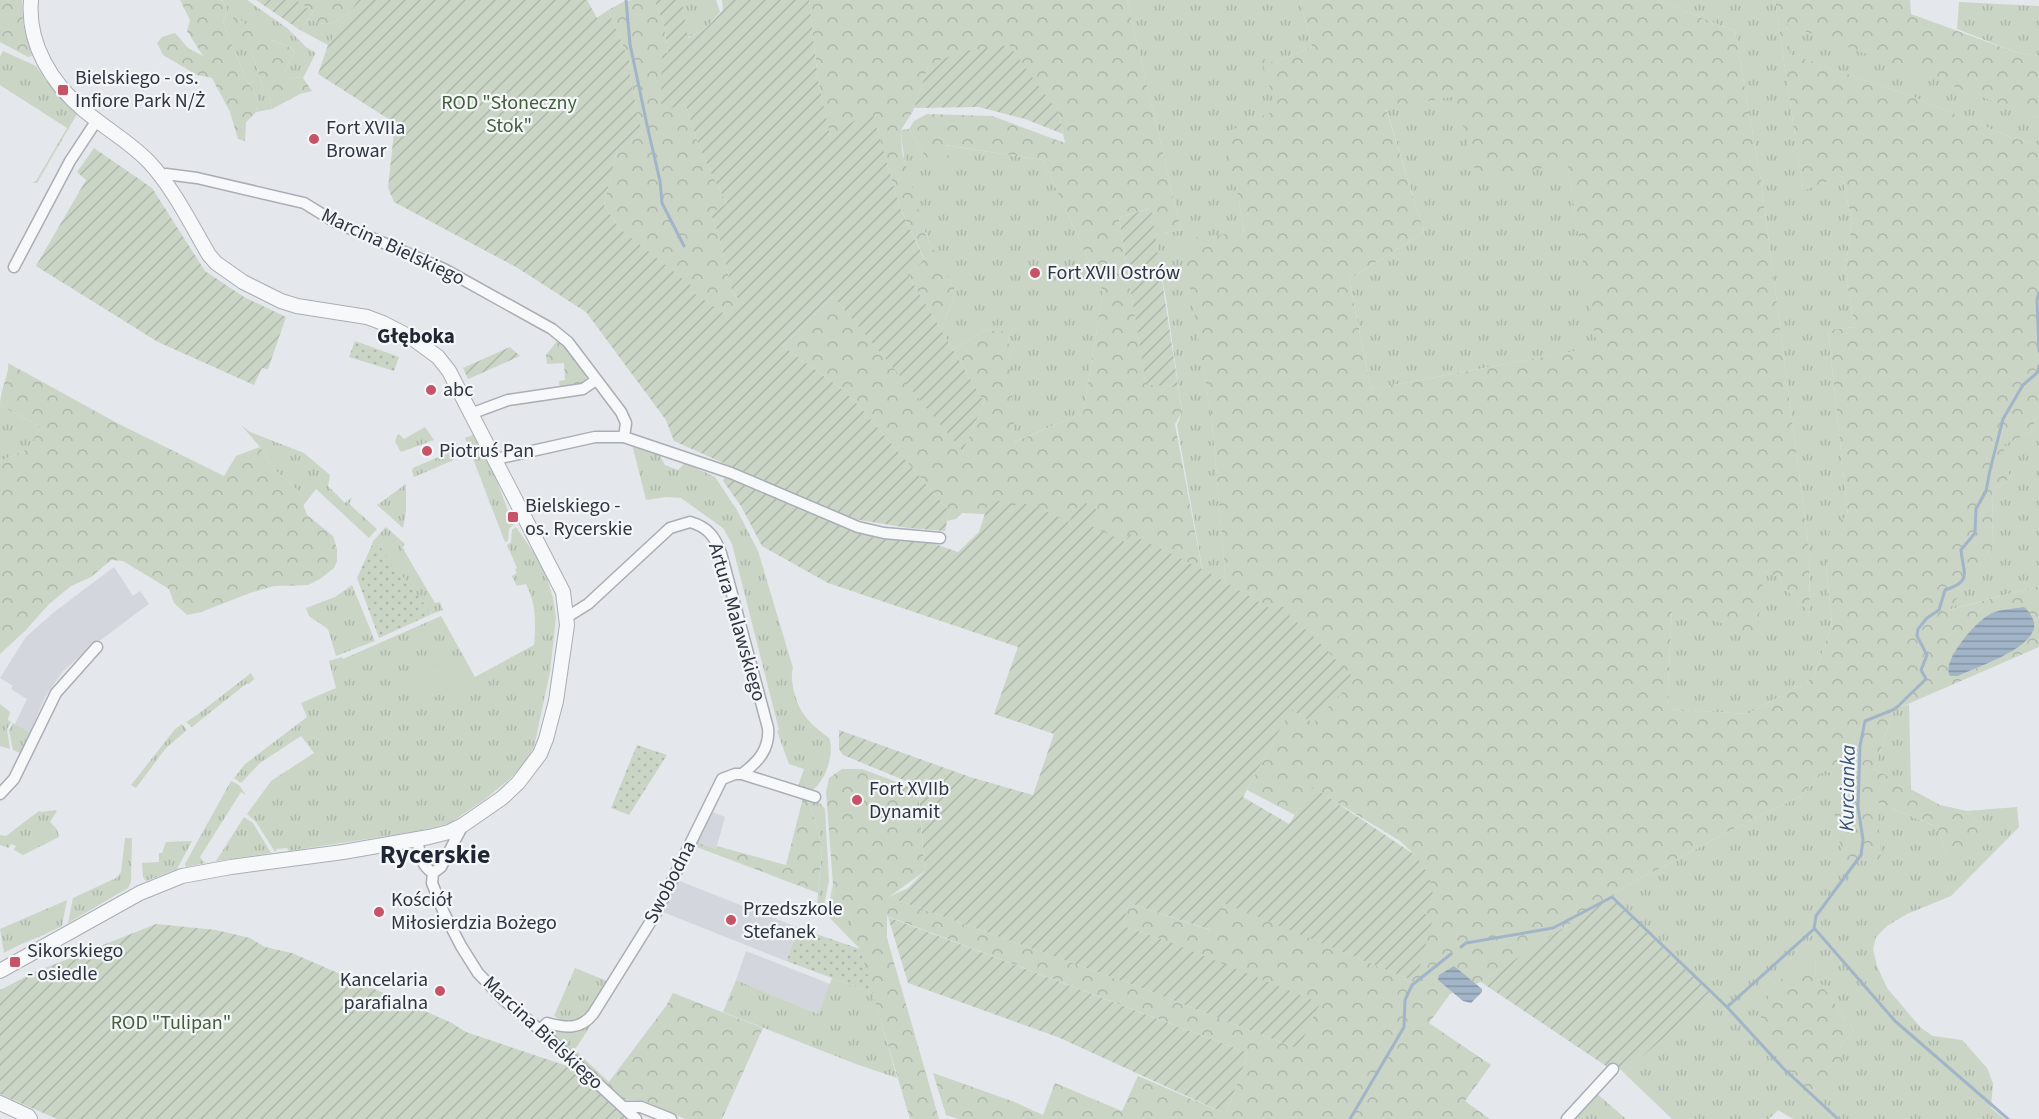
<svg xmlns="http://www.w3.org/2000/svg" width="2039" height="1119" font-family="'Source Sans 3',sans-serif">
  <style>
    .built { fill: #d3d6dd }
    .grass { fill: url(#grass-tufts); fill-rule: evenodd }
    .forest { fill: url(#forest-crowns); fill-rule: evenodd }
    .park { fill: url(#park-dots) }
    .garden { fill: url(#garden-furrows) }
    .pitch { fill: #cad5c6 }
    .water { fill: url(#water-rules) }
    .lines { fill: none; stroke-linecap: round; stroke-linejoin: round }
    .stream { stroke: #a2b5c8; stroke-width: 3 }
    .minor-casing { stroke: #a9aeb5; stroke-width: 13 }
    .tertiary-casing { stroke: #a9aeb5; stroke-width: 16 }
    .minor { stroke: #f7f8fa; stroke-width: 10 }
    .tertiary { stroke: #f7f8fa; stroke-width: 14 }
    .poi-dot { fill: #c75366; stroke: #f4f6f8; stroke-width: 2 }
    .labels { text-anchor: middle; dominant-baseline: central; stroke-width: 4.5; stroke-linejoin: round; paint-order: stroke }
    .poi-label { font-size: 20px; fill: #2d3543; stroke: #f4f6f8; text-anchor: start }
    .park-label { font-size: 20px; fill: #425e3b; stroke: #f4f6f8 }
    .street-label { font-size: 20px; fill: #2d3543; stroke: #f4f6f8 }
    .neighbourhood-label { font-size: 21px; font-weight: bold; fill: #1f2634; stroke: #f4f6f8 }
    .water-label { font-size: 21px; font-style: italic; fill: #395475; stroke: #f4f6f8 }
    .district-label { font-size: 26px; font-weight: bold; fill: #1f2634; stroke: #f4f6f8 }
  </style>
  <defs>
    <pattern id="grass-tufts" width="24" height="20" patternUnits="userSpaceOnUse" patternTransform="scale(1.5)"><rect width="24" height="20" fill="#cad5c6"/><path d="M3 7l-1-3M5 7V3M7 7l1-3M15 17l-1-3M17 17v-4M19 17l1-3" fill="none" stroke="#aeb7ab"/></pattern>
    <pattern id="forest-crowns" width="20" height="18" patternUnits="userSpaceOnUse" patternTransform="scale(1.5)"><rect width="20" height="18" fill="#cad5c6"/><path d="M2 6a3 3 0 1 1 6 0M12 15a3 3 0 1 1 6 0" fill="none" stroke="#aeb7ab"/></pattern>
    <pattern id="park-dots" width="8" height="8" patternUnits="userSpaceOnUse" patternTransform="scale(1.5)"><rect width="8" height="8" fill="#cad5c6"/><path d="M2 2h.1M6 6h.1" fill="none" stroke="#aeb7ab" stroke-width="1.8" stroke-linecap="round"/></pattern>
    <pattern id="garden-furrows" width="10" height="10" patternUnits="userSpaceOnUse" patternTransform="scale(1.5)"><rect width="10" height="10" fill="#cad5c6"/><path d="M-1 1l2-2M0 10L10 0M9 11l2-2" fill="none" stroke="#aeb7ab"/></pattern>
    <pattern id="water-rules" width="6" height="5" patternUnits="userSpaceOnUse" patternTransform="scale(1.5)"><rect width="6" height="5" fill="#a2b5c8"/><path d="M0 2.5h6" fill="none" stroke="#8494a4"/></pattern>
  </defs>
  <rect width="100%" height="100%" fill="#e4e7eb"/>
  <path class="built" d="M114,567L133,596L140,591L149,604L87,650L63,671L45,697L30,732L15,724L27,699L11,689L13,686L0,678L26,637L53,613Z
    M710,811L725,817L716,849L696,842Z
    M677,880L799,928L786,961L663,912Z
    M746,951L830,984L818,1014L736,980Z"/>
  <path class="grass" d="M222,0H247L287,28L306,47L316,53L303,78L288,77L285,70L295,53L292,48L249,31L246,25L235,16L251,49L264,92H268L272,109L256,112L258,99L246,79L223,22L227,9Z
    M682,0H716L720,12L704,30L687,38Z
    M1127,0H1300L1312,47L1274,63L1276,110L1239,200L1244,233L1183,239L1212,421L1227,597L1206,590L1177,425L1182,412L1166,298L1153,235L1181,230Z
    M1656,0H1775L1803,190L1842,176L1852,221L1845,272L1855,327L1828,330L1848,516L1837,522L1826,565L1832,625L1813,678L1748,714L1667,709L1672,607L1764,572L1779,577L1783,586L1810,613L1809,550L1761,181L1735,31Z
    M1959,2L2039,6V56L2015,52L1957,29Z
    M351,11L328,45L300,30L309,18L318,23L332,24Z
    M1786,23L2039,118V145L2010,137L1916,98L1789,54Z
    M3,51L36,66L45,80L77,114L37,183H32L36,181L67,128L0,85V57Z
    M1455,96L1567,163L1598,347L1371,389L1349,279L1424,232L1386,108Z
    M909,129L928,162L944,145L1043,160L1103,292L1083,413L1014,442L1008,333L985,330L953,350L941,330L956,292C946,273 933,254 926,234C913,201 903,164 901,130Z
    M0,405L40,427L28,449L0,461Z
    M2039,414V586L1948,610L1993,546L1992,492L2010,478L2002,445L2028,434Z
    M241,425L250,432L304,453L330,475L328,486L345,503L352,497L349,504L377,529L369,538L316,489L303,506L298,491L273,468L260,447Z
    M425,427L434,440L401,452L395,442L397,435L399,434L404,439Z
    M473,435C493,461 500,495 514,524L509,529L508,541L505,542L465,438Z
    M632,444L659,454L665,465L678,470L685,463L715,477L737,510L758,551L793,668C791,674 792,680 793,687C798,713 810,724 829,738C835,754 825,783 811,791L798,786L804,769L789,764L777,731L779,730L732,544L723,528L681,498L666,497L646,500Z
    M450,452L454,460L414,477L412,471L413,468Z
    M406,484V511L403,528L377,505Z
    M386,527L405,544L402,547L435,603L440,602L443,610L432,614L379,547H371L373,541Z
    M516,527L534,553L546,575L553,598L556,618L550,672L534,747L526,761L511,778L484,800L450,823L419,831L289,851L287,848L277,849L275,852L256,822L247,814L271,781L314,753L301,736L260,763L241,783L234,778L245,764L307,717L301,703L336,688L329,661L342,657L343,659L441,616L475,677L534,645C536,623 536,603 526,584L517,586L512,576L517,573L515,570L517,568L507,545L511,542L512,530Z
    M352,585L375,641L336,656L328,629L309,616L306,608L335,597Z
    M251,673L254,679L249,684H246L192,727L186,722L197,715Z
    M0,704L10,712L8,720L11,722L7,729L10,749L0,746Z
    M1909,704L1911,790L1874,769L1894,710Z
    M13,723L30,732L20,753L13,750L9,731Z
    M182,724L187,730L166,748L136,788L131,785L175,729Z
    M1825,770L1844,779L1833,804L1877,802L1937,827L1948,855L1979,823L1967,811L2017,807L2019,827L1951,896L1907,914L1887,926L1876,937L1873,949L1877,966L1887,988L1921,1028L1933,1036L1962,1040L1987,1068L1993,1083L1991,1108L2005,1119H1793L1778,1110L1769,1119H1672L1624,1073L1712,995L1608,899L1615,892L1750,820L1801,796ZM1815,959L1816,977L1854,1030L1838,1049L1773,984Z
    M231,781L239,785L246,795L241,792L200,857L205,863L186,867L185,864Z
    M807,799L819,802L825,809L829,881L823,910L817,905L822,851L819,833Z
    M55,810L57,811L50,822L57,829L59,837L23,855L14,850L16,846L11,844L9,848L0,845V835L6,836L39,811L42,812Z
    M244,817L253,823L271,853L216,861Z
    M125,838H132L131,882L128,888L68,923L73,898L116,878L121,872Z
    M192,841L177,869L146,881L143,877L142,863L159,862V853H162L166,842Z
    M833,884L834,898L850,917L860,949L827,915Z
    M67,900L62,926C42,937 22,942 4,953L0,929Z
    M575,968L607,981C598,997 588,1026 566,1023C562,1022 558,1018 554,1016Z
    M832,978L873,993L897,1078L856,1064L723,1012L736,980L818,1014Z
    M595,1019L572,1054L551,1033L553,1029C570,1034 581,1031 595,1019Z
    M1595,1092L1626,1119H1571Z"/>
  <path class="forest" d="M0,0H22L23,23L32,56L28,57L0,42Z
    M180,0H222L227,9L223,22L246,79L258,99L256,112L246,122L245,141L238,139L230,112L212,78L197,75L163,55L157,43L162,37L175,33L188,48L203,56L187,31L190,20Z
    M296,0H358L351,11L332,24L318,23L309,18L313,12Z
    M632,0H654L664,24L668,53H662L663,109L686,104C696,143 708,169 727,203L711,214L718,233L732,291L738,300L726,315L687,289L691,286L619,228L604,205L617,150L642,133L631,82L629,60L608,10L623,2Z
    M809,0H1127L1181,230L1153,235L1150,208L1119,218L1146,384L1178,386L1182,412L1175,424L1206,590L1055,518L962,513L956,519L947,521L949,511L860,407L844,391L783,346L833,296L962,449V453L984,402L953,350L985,330L1008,332L1015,442L1083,413L1103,292L1043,160L945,145L950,160L936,165L928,162L909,129L914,121L927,114L992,116L1065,143L1057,106L929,64L913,111L901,130L902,152L926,236L956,292L941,330L907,273L925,260L900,208L872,112L830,136L818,80Z
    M1300,0H1656L1735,31L1761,181L1809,550L1810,613L1783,586L1779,577L1764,572L1757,635L1672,607L1667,709L1748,714L1813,678L1832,625L1826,565L1829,533L1837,522L1848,516L1828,330L1855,327L1845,272L1852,221L1842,176L1803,191L1775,0H1910L1911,14L2015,52L2039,56V118L1786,24L1790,54L1916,98L2010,137L2039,145V414L2028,434L2003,445L2010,478L1992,492L1993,546L1949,610L2039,586V647L1894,710L1874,769L1940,805L1967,811L1979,823L1978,837L1973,852L1961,858L1948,855L1937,827L1877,802L1881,859L1843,862L1833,804L1843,779L1825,770L1801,796L1750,820L1615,892L1608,899L1481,982L1450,994L1429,1023L1491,1065L1465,1101L1490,1119H958L946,1115L933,1073L1012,1101L1043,1115L1055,1083L1122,1111L1138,1076L1226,1114L1248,1053L887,916V938L939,1119H910L850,917L834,898L826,792L829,778L842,769H862L918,790L925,871L889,897L1147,990L1298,1049L1164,940L1123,926L1129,903L1210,930L1223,902L1409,979L1421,908L1415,855L1400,841L1313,788L1295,815L1247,790L1291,708L1355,679L1332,657L1227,597L1212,421L1182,239L1244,232L1239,200L1223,134L1276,110L1261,58L1274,63L1312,47ZM1455,96L1478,181L1567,163L1597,347L1371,389L1349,279L1424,232L1386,109Z
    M235,16L246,25L249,31L252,28L268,33L271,40L292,48L295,53L285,70L288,77L303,78L312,91L300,94L272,109L268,92H264L251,49L245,47L233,18Z
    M557,341H561L586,372V379L582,385L560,390L559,381L565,380L564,363L547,364L546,355Z
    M8,363L117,423L224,476L236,456L260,447L273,468L298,491L307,515L333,536L337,549V561L334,568L320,579L308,585L274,586L250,593L201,612L187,615L174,603L169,589L123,561L111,560L91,577L71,586L48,605L26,630L0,654V461L28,449L40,427L0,405C0,390 10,372 8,363Z
    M803,798L807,799L819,833L822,851L818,893L694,846L696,842L716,849L717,846L786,865Z
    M1815,958L1816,977L1854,1030L1838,1049L1845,1063L1833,1079L1807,1093L1769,1042L1761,1017L1773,984Z
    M673,993L763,1028L722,1119H685L644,1101L621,1099L572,1054L575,1050L609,1082L666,1006Z"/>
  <path class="park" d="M355,341L399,357L394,371L349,357Z
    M379,546L432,614L379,638L357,578L371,547Z
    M637,745L667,755L629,815L611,808Z
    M799,928L860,949L873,993L786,961Z"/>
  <path class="garden" d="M256,0H296L313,12L300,30Z
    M358,0H587L597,18L608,10L629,60L631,82L642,133L617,150L604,205L619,228L692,286L688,289L726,315L738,299L732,291L718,233L711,214L727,203C708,169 696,143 686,104L663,110L661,101L662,53H668L664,24L654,0H682L688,38L704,30L723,10L722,0H809L818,80L830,135L872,111L900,208L925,261L907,273L984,402L962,453L961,449L833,296L783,346L844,391L860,407L949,511L945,531L909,528L847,518L674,441L666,420L586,312L516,267L394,202L388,188L395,123L318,74L328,45Z
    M1009,45L1051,103L1057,106L1063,134L1025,119L979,107L914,108L929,64L965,51Z
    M94,148L152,188L205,271L244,297L286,317L268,369L262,368L254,385L158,342L36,266L86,180L77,172Z
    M1151,208L1178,386L1146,385L1119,218Z
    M510,347L520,356L468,379L463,368Z
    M725,476L868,533L935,544L958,552L979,532L990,498L1015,506L1017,501L1043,510L1069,522L1081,500L1097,510L1091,526L1125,542L1130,534L1206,571L1273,610L1277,605L1292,610L1289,616L1308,631L1355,679L1313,723L1291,709L1243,797L1289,824L1313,787L1415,855L1429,875L1433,895L1421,908L1432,922L1419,969L1409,979L1224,903L1211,930L1129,903L1123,926L1164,940L1320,1003L1298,1049L1147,990L889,897L908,888L925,871L918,786L843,755L839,749V730L970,777L1033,795L1054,734L994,714L1018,647L828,583L762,546L741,506L723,481Z
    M1610,897L1712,995L1624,1073L1614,1063L1609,1068L1481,982Z
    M888,917L1248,1053L1226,1114L1060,1038L908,983Z
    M156,924L216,930L250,938L265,947L292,953L452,1023L466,1032L573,1068L629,1119H57L0,1094V990L35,972Z"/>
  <path class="pitch" d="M460,657L469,684L423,701L413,674Z"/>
  <path class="water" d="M2024,607C2029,611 2032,616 2034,622C2039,648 1975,667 1958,676H1950C1941,662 1974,624 1987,616C1996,609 2013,609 2024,607Z
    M1454,966L1482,989V992L1471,1003L1463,1001L1438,980L1439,975Z"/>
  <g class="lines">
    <path class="stream" d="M626,0L630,44L647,125L660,181L662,203L684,246
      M2039,293L2037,300L2039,351
      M1815,929L1895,1021L2008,1119
      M1461,947L1466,943L1553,928L1612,897L1727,1007
      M1350,1119L1404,1027L1405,1000L1412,985L1451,954
      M1838,1119L1783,1068L1727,1007L1814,929L1816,916L1861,855L1863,840L1858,807L1860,746L1865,721L1895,709L1926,679L1921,670L1927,655L1917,636L1918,629L1927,618L1939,610L1945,590C1973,581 1963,573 1961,550L1975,533L1976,509L1986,491L1990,470L2003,419L2023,385L2038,372L2039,366"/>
    <defs>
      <path id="minor" d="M161,177L166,174L197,178L304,203L335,222L444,269L552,329L568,342L621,412L626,423L624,437
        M14,267L70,161L97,120
        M473,413L508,400L583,389L596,380
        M496,459L595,437H624L731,473L858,527L884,533L940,538
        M567,617L588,604L670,528L690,522C708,527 715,537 721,553L768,728C770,749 758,762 742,774
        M0,794L14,779L56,693L97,647
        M463,825L441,867L433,873L432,883L444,913L461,946L478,973L505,1001L540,1030L636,1119
        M417,839C420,853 420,865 433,873
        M540,1030L547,1023C566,1028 580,1030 593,1014L656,913L722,779L735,774H742L815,797
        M623,1107H641L671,1119
        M1567,1119L1613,1069"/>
      <path id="tertiary" d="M0,971L140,893L182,876L231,867L343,852L429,837L449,832L463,825L502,798L518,783L540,754L546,739L556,701L567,625L563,592L449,371L438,357L412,338L383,323L367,317L297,306L281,301L243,282L216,263L209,255C192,226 172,186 149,162C130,142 106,129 85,111C52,84 27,44 31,0
        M0,1103L28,1116L30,1119"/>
    </defs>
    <use href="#minor" class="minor-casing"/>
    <use href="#tertiary" class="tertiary-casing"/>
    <use href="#minor" class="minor"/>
    <use href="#tertiary" class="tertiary"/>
  </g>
  <g class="poi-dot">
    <rect x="57" y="84" width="12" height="12" rx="3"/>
    <circle cx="314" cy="139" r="6"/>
    <circle cx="1035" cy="273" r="6"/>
    <circle cx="431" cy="390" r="6"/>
    <circle cx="427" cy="451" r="6"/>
    <rect x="507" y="511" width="12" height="12" rx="3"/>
    <circle cx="857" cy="800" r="6"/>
    <circle cx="379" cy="912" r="6"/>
    <circle cx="731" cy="920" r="6"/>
    <rect x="9" y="956" width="12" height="12" rx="3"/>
    <circle cx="440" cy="991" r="6"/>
  </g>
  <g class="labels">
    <g class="poi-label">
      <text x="75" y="78">Bielskiego - os.<tspan x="75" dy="23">Infiore Park N/Ż</tspan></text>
      <text x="326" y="128">Fort XVIIa<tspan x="326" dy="23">Browar</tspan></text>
      <text x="1047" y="273">Fort XVII Ostrów</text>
      <text x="443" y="390">abc</text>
      <text x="439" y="451">Piotruś Pan</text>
      <text x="525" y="506">Bielskiego -<tspan x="525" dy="23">os. Rycerskie</tspan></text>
      <text x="869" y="789">Fort XVIIb<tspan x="869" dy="23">Dynamit</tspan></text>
      <text x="391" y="900">Kościół<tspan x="391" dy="23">Miłosierdzia Bożego</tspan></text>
      <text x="743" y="909">Przedszkole<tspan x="743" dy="23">Stefanek</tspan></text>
      <text x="27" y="951">Sikorskiego<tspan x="27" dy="23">- osiedle</tspan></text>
      <text x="428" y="980" text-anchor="end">Kancelaria<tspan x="428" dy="23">parafialna</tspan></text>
    </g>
    <g class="park-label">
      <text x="509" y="103">ROD "Słoneczny<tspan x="509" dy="23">Stok"</tspan></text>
      <text x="171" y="1023">ROD "Tulipan"</text>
    </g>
    <g class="street-label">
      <text transform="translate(393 247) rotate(25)">Marcina Bielskiego</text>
      <text transform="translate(737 622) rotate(74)">Artura Malawskiego</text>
      <text transform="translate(670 882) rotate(-63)">Swobodna</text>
      <text transform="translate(543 1033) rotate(43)">Marcina Bielskiego</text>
    </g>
    <g class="neighbourhood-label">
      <text x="416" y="336">Głęboka</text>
    </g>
    <g class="water-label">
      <text transform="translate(1847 788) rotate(-89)">Kurcianka</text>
    </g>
    <g class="district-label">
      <text x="435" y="854">Rycerskie</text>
    </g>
  </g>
</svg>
